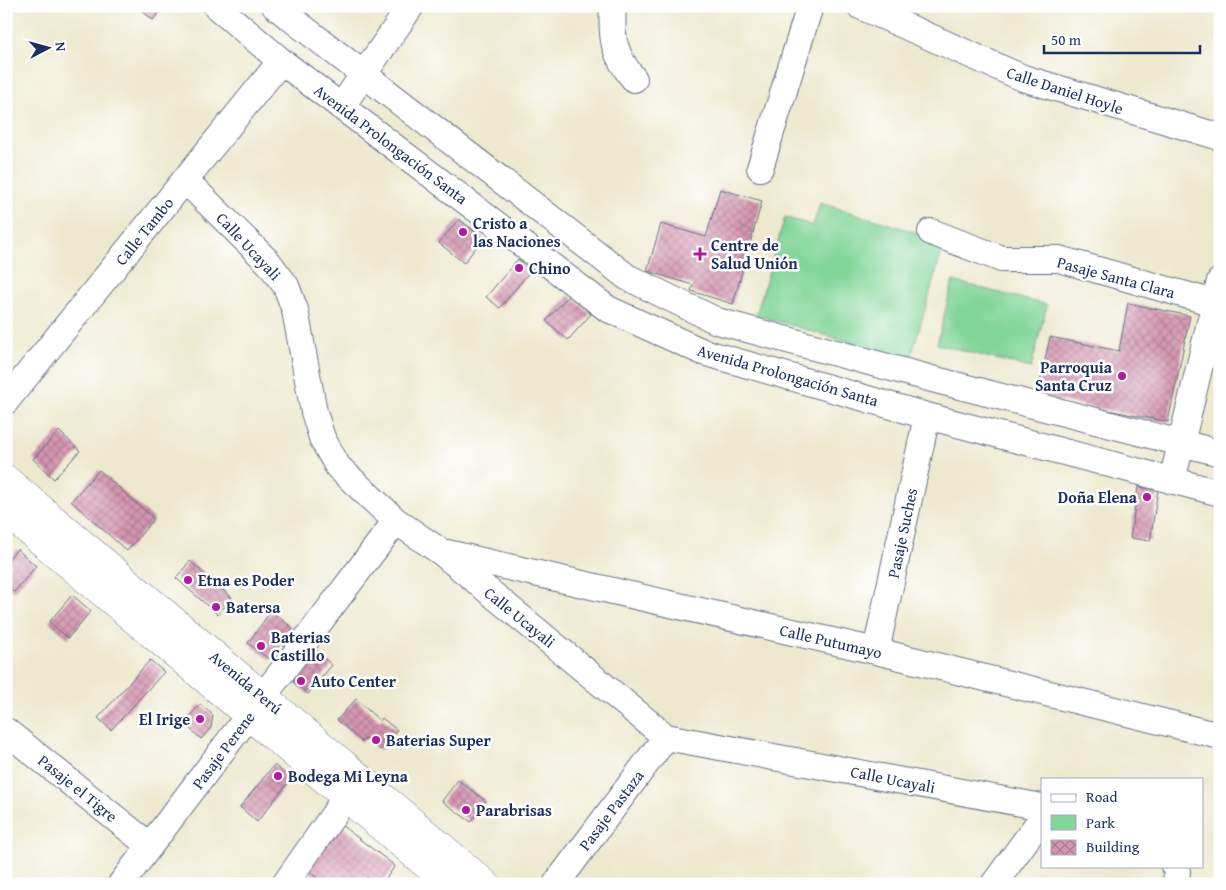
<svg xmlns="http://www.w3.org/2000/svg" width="1226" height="890" font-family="'Gentium Book Plus',serif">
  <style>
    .green { fill: #82d699; stroke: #4e827c }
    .building { fill: url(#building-cross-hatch) }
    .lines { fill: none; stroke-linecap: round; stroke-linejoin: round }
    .minor-casing { stroke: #647086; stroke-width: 28 }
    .major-casing { stroke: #647086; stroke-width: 29 }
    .minor { stroke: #fff; stroke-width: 26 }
    .major { stroke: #fff; stroke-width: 28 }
    .poi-dot { fill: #b5179e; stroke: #fff; stroke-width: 2 }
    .labels { text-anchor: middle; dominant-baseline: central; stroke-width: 5; stroke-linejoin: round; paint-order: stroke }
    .street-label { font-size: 16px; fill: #1b2f5e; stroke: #fff }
    .poi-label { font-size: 16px; font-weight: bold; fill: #1b2f5e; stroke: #fff; text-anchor: start }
  </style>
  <defs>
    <pattern id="building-cross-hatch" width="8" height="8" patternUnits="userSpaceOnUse" patternTransform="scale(1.25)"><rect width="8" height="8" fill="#d595b0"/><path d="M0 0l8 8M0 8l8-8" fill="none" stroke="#ac7a92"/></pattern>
  </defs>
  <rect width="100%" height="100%" fill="#fff"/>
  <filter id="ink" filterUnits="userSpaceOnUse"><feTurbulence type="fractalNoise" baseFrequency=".02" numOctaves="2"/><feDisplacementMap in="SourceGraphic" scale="10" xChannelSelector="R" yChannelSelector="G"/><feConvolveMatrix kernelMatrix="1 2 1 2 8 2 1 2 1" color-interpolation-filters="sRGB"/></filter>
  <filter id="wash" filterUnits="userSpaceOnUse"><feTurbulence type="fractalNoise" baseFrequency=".0096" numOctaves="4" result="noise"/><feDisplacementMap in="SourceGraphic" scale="20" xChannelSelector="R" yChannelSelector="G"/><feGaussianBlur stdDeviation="1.12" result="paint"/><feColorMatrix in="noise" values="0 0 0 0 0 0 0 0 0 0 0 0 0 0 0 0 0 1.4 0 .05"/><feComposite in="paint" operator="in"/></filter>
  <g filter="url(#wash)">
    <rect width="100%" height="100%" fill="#ede9cf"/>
    <path class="green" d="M820,203L945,241L910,360L756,315L785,217L813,226Z
      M953,281L1047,305L1031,368L937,344Z"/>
    <g id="blocks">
      <path class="building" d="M136,6H164L153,20Z
        M720,189L762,201L733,304L691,291L693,285L647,271L661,224L706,237Z
        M459,219L483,238L464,263L439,243Z
        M518,259L531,270L500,308L486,297Z
        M569,295L591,314L568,340L546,321Z
        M1128,303L1190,316L1168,422L1037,396L1050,337L1119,351Z
        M59,431L80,451L54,479L33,459Z
        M99,470L154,519L127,551L71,501Z
        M1138,487L1158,490L1150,541L1130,538Z
        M17,549L36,566L14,592L6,586V562Z
        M190,561L232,598L218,615L176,578Z
        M72,595L91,611L68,638L49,622Z
        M271,611L293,628L269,659L248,643Z
        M313,649L332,665L308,694L289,678Z
        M150,660L164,672L111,730L98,718Z
        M356,699L380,721L382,718L397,730L380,750L366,738L362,742L337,720Z
        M200,704L213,715L211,728L201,739L184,723Z
        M274,765L291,779L257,822L240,807Z
        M458,780L486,801L471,822L442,801Z
        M341,825L395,866L382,884H377L367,877L362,884H325L307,870Z"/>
    </g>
  </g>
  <g filter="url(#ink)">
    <use href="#blocks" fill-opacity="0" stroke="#647086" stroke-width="1"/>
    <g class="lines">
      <defs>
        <path id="minor" d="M216,6L281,61L608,309L703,352L927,416L1220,493
          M275,6L627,277L717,321L936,380L1220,453
          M613,6C611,37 613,54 634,79
          M860,6L1023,78L1220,137
          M341,107L411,6
          M760,168L810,6
          M185,180L269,263L286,286L295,310L314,412L322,438L338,467L396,521L441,552L666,737L1042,807
          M931,232L1002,259H1059L1214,303
          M6,401L281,61
          M1172,481L1220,281
          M447,553L876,651L1220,736
          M876,651L927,416
          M6,731L150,846
          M1174,866L1177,870L1176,884
          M121,884L396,521
          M285,884L346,797
          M556,884L666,737
          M994,884L1042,818"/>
        <path id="major" d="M6,479L486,884
          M6,512L449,884"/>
      </defs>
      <use href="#minor" class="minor-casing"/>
      <use href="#major" class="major-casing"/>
      <use href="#minor" class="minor"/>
      <use href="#major" class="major"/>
    </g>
  </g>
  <g class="poi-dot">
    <circle cx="463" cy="232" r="5"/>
    <path d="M697.5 246.5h5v5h5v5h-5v5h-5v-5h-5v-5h5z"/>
    <circle cx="519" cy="268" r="5"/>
    <circle cx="1122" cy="376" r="5"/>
    <circle cx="1147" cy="497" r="5"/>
    <circle cx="188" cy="580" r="5"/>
    <circle cx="216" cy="607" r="5"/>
    <circle cx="261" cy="646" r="5"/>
    <circle cx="301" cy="681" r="5"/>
    <circle cx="200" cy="719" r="5"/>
    <circle cx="376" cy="740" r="5"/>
    <circle cx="278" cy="776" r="5"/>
    <circle cx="466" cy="810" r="5"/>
  </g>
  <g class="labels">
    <g class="street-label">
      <text transform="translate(1065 90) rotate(18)">Calle Daniel Hoyle</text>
      <text transform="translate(391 144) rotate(37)">Avenida Prolongación Santa</text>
      <text transform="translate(144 231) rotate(-51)">Calle Tambo</text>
      <text transform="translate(249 246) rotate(47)">Calle Ucayali</text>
      <text transform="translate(1116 277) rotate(15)">Pasaje Santa Clara</text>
      <text transform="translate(788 375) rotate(16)">Avenida Prolongación Santa</text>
      <text transform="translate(902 533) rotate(-78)">Pasaje Suches</text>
      <text transform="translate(520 617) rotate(39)">Calle Ucayali</text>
      <text transform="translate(831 641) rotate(13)">Calle Putumayo</text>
      <text transform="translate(246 682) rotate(40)">Avenida Perú</text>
      <text transform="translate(223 750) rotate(-53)">Pasaje Perene</text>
      <text transform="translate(893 779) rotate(11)">Calle Ucayali</text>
      <text transform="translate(78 788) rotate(39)">Pasaje el Tigre</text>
      <text transform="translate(611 810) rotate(-53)">Pasaje Pastaza</text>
    </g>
    <g class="poi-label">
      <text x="473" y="223">Cristo a<tspan x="473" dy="18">las Naciones</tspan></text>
      <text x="711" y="245">Centre de<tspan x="711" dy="18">Salud Unión</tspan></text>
      <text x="529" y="268">Chino</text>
      <text x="1112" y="367" text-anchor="end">Parroquia<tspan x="1112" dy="18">Santa Cruz</tspan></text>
      <text x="1137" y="497" text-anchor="end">Doña Elena</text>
      <text x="198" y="580">Etna es Poder</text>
      <text x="226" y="607">Batersa</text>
      <text x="271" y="637">Baterias<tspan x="271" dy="18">Castillo</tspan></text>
      <text x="311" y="681">Auto Center</text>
      <text x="190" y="719" text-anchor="end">El Irige</text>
      <text x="386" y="740">Baterias Super</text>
      <text x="288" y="776">Bodega Mi Leyna</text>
      <text x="476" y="810">Parabrisas</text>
    </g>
  </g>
  <rect width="1226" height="890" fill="none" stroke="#fff" stroke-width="25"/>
  <rect x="1041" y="778" width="162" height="90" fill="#ffffff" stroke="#a4acbf"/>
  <rect x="1051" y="794" width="25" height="8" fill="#ffffff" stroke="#a4acbf"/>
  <text x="1086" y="802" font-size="15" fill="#1b2f5e">Road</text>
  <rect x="1051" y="815" width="25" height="15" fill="#82d699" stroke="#a4acbf"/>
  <text x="1086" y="828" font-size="15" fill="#1b2f5e">Park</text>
  <rect x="1051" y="840" width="25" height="15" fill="url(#building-cross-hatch)" stroke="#a4acbf"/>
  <text x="1086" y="852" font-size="15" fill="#1b2f5e">Building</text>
  <g transform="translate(48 48) rotate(84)" stroke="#ffffff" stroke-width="4" paint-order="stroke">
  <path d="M0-4L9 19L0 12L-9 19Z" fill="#1b2f5e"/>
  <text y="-8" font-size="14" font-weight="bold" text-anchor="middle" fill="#1b2f5e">N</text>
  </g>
  <path d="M1044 45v8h156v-8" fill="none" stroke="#1b2f5e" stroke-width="2.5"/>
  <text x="1051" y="45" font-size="15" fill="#1b2f5e" stroke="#ffffff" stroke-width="4" paint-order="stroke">50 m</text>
</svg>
